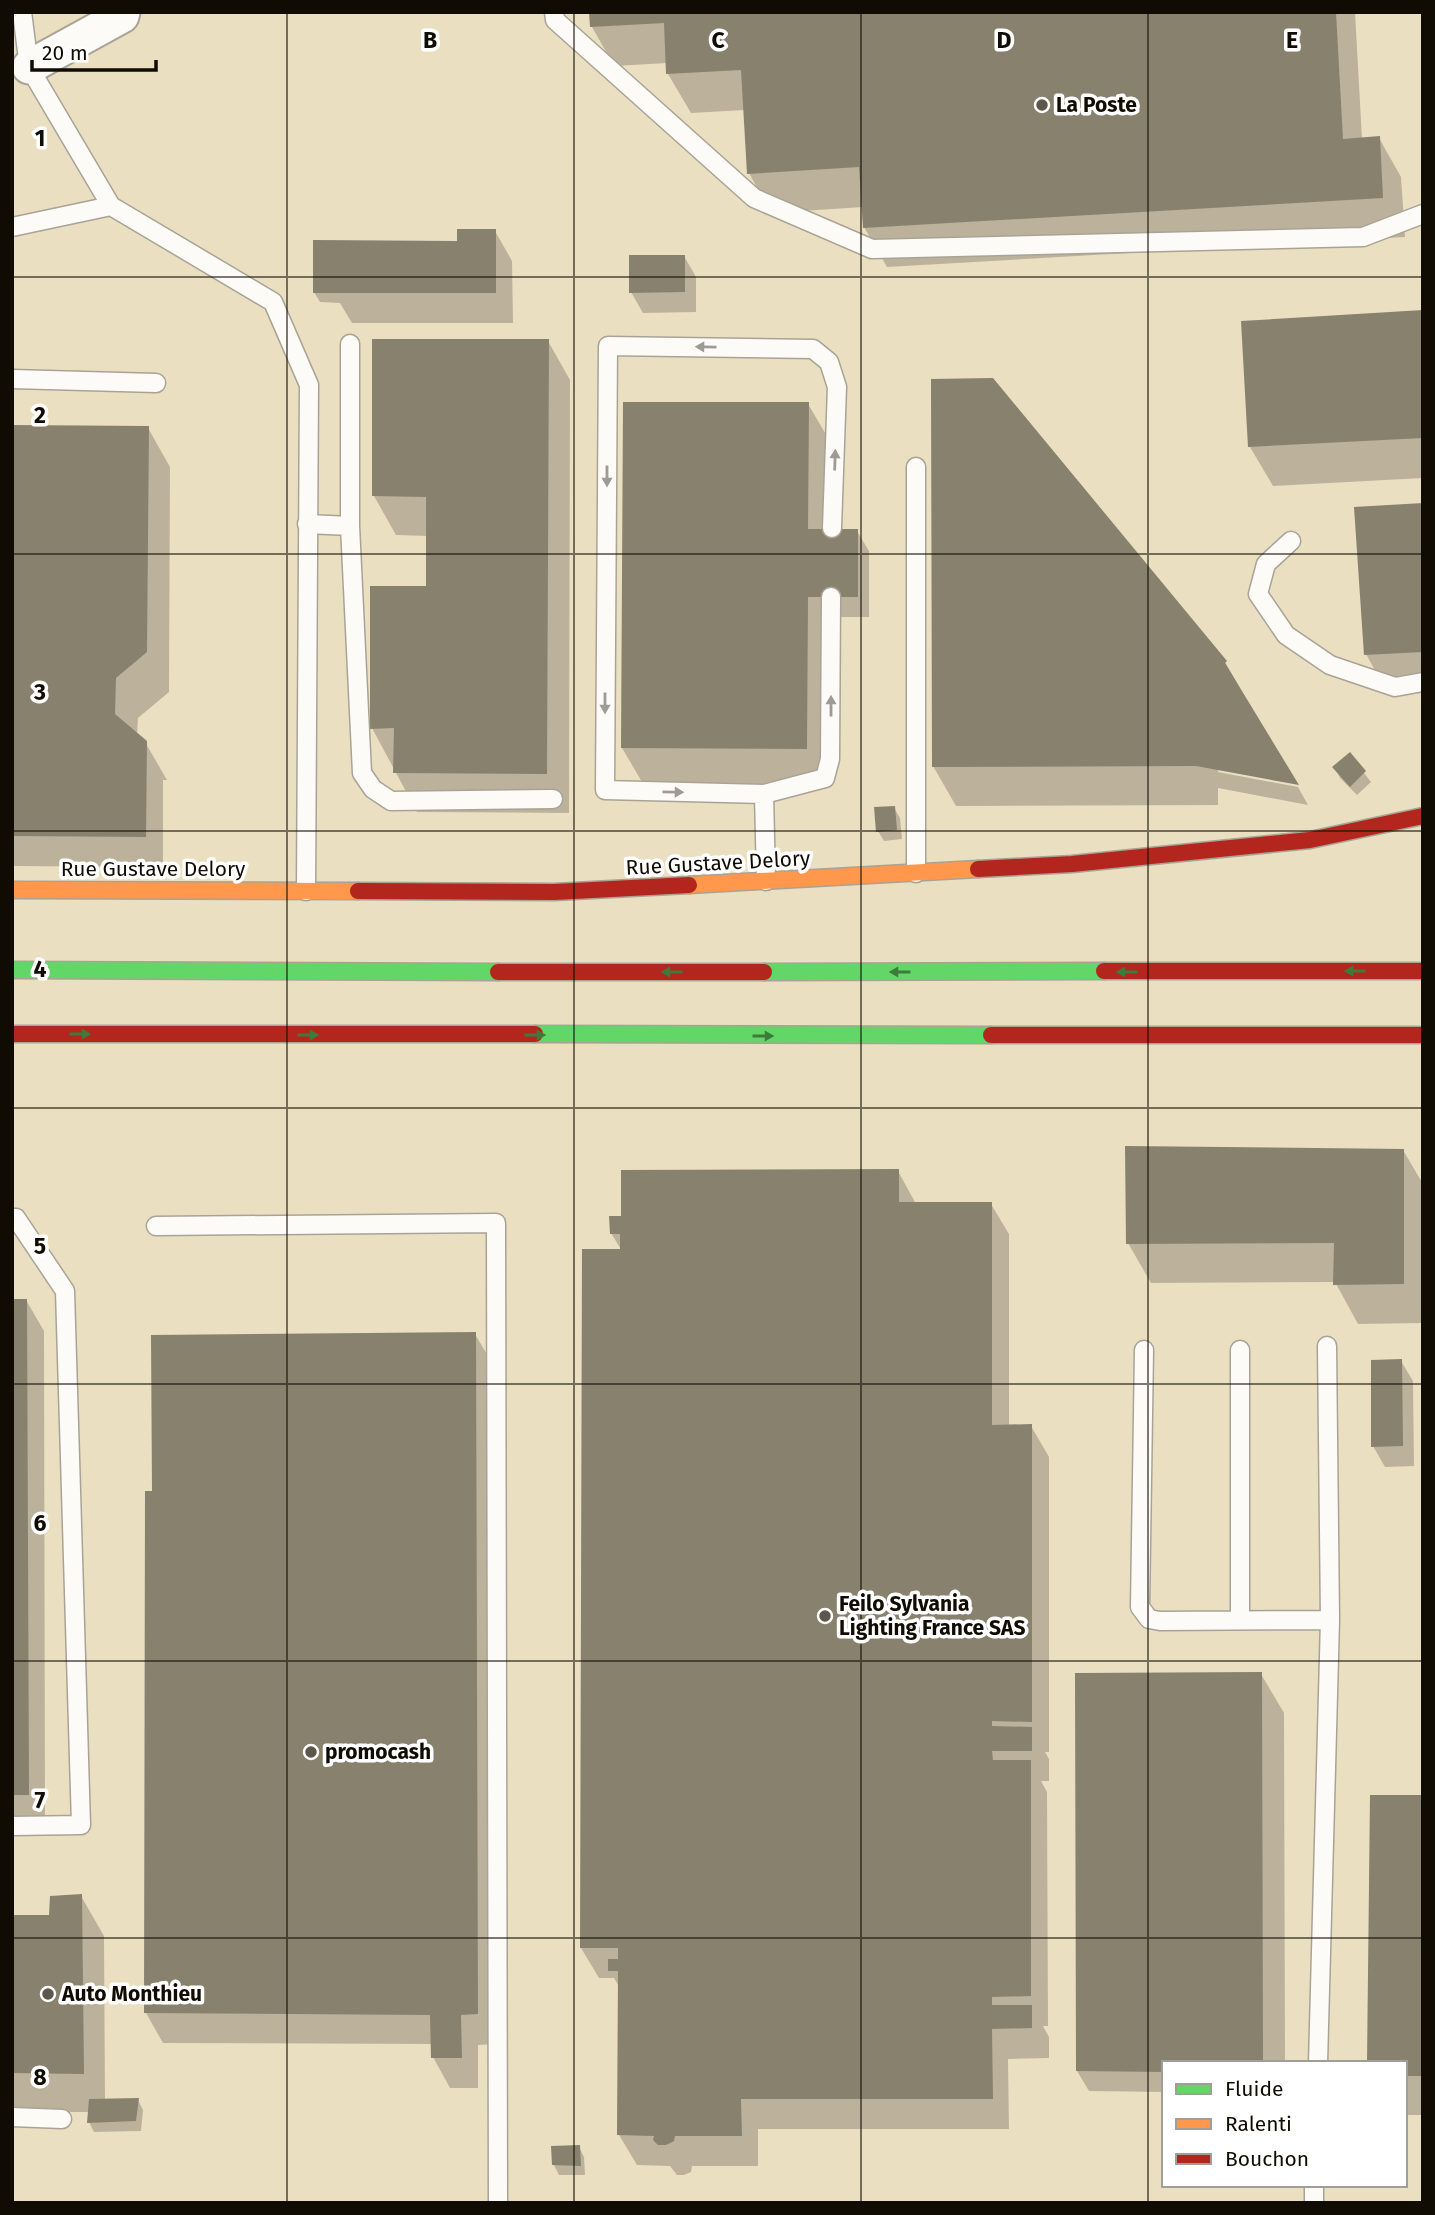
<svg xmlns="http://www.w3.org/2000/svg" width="1435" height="2215" font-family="'Fira Sans',sans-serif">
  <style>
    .built { fill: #ebdfc2; fill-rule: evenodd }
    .shadow { fill: #0003 }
    .building { fill: #88816e }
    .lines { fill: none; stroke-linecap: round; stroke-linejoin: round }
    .lane-casing { stroke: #a9a396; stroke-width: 21 }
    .street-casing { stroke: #a9a396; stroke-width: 37 }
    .fast-casing { stroke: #a9a396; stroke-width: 19 }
    .slow-casing { stroke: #a9a396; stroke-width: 19 }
    .jam-casing { stroke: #a9a396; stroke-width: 19 }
    .lane { stroke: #fcfbf8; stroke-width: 18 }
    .street { stroke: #fcfbf8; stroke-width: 33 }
    .fast { stroke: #63d668; stroke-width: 16 }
    .slow { stroke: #ff974d; stroke-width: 16 }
    .jam { stroke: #b3261e; stroke-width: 16 }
    .oneway { fill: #9e9b96 }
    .oneway2 { fill: #3e7b3b }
    .grid { fill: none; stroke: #110c03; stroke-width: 2; stroke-opacity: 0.55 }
    .poi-dot { fill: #5d574b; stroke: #fff; stroke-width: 2.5 }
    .labels { text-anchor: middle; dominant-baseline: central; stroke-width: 7; stroke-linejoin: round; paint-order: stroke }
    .poi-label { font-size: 21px; font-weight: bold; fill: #110c03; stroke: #fff; text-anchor: start }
    .street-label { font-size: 21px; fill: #110c03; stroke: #fff }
    .grid-label { font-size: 23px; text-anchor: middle; font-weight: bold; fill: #110c03; stroke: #fff; stroke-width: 7; stroke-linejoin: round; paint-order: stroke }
  </style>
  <rect width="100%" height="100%" fill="#e9e2d1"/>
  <path class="built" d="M12,12H1423V2203H12ZM1164,2063H1405V2185H1164Z"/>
  <path class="shadow" d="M591,12H1355L1362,139L1379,138L1401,177L1405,237L887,267L864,227L863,207L771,213L749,173L745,110L691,113L668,74V63L614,66L592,27Z
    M495,231L512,261L513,323H352L340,303L320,302L314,292Z
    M684,256L696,277V312L643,313L631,292Z
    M1423,312V478L1273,486L1250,447Z
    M548,341L570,380L569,813L417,812L372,728L428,588V536L396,535L374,496Z
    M808,404L831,443L830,530L857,531L869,551V617H830L828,788L645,787L622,748Z
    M12,427L148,428L170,467L169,692L138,718L137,735L145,742L167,780H163V867L12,866Z
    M1423,505V683L1383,685L1366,654Z
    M1225,662L1237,683L1218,772L1298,787L1308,805L1218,788V805L956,806L933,766Z
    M1350,755L1371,782L1357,795L1340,778L1335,768Z
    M894,808L900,818L902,839L884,841L878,831Z
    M1403,1150L1423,1184V1323L1358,1324L1335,1282L1151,1283L1128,1243Z
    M898,1171L916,1204H991L1009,1234V1426H1031L1049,1457V1752H1045L1049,1759V1781H1041L1047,1792L1048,2026H1043L1049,2037V2058L1008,2059L1009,2129H758V2166H692L691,2172L684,2175H677L670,2166L637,2165L619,2135L620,1988L614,1978H599L581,1948L622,1251L611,1233L623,1217Z
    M12,1300H26L44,1331L45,1825H12Z
    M475,1334L498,1373L494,2044L478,2045V2088H450L433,2057L432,2044L163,2043L146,2013L154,1492Z
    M1401,1361L1413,1381L1414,1466L1385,1467L1373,1446Z
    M1261,1674L1284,1713L1285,2063H1164V2092L1089,2091L1077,2071Z
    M1423,1796V2115H1405V2063Z
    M81,1896L104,1936L105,2101L138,2100L143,2110L141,2131L94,2132L89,2122L90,2112H12V1916H51Z
    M579,2147L584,2157L585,2175H559L554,2165Z"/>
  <path class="building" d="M589,12H1336L1343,139L1380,136L1383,198L863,228L859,167L747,174L741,70L666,74L664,23L590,27Z
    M457,229H496V293H313V240L457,241Z
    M629,255H685V292L629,293Z
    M1423,310V438L1248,447L1241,321Z
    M372,339H549L547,774L393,773L394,728L370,729V586H426V497L372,496Z
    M993,378L1227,661L1225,663L1299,785L1196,766L932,767L931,379Z
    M623,402H809L808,529H858V597H808L807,749L621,748Z
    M12,425L149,426L147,652L116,678L115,714L147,741L146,837L12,836Z
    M1423,503V652L1364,655L1354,507Z
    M1350,752L1366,771L1350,787L1332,767Z
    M895,806L897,830L876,832L874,807Z
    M1125,1146L1404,1149V1284L1333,1285L1334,1243L1126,1244Z
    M899,1169V1202H992V1425L1032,1424V1722L992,1721V1726L1032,1727V1751H992L993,1760H1031V1996L992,1997V2005H1032V2028L992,2029L993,2099H741L742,2136H675L674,2141L666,2145H658L653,2140L654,2136L617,2135L618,1971H608V1959H618V1948H580L582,1249H620V1234H610L609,1216H621V1170Z
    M12,1299H27L29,1795H12Z
    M476,1332L478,2014L461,2015L462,2058H431L430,2015L144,2013L145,1491H152L151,1335Z
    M1402,1359L1403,1446L1371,1447V1360Z
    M1262,1672L1263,2063H1164V2072L1076,2071L1075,1673Z
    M1370,1795H1423V2076H1405V2063H1367Z
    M82,1894L84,2074L12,2073V1915H49L50,1896Z
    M139,2098L136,2121L87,2123L89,2099Z
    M580,2145L581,2166L552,2165L551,2146Z"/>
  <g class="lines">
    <defs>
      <path id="lane" d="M22,12L29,67L111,206L273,302L309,385L306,891
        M554,12L555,20L754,198L872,249L1363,237L1423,214
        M12,227L111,206
        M12,379L156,383
        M307,524L350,526L362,773L373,789L391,801L553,799
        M350,526V344
        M1291,541L1266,564L1258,594L1286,635L1330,665L1395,687L1423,682
        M831,597L830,759L825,778L764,794L605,790L608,346L813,349L829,362L837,387L832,528
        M764,794L766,881
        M916,873V467
        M12,1218H16L65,1291L81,1825L12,1826
        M156,1226L496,1223L498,2203
        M1144,1350L1140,1607L1149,1619L1160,1621L1330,1620
        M1240,1620V1350
        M1318,2063L1330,1620L1327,1346
        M12,2117L62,2119
        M1314,2203V2185"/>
      <path id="street" d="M29,67L122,16L123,12"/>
      <path id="fast" d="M12,970L498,972
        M764,972L1104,971
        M535,1034L991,1035"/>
      <path id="slow" d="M689,885L978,869
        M12,890L358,891"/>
      <path id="jam" d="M978,869L1072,864L1310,840L1423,816
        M358,891L554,892L689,885
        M1104,971H1423
        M498,972H764
        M12,1034H535
        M991,1035H1423"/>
    </defs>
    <use href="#lane" class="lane-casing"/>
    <use href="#street" class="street-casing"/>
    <use href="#fast" class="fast-casing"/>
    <use href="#slow" class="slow-casing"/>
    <use href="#jam" class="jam-casing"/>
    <use href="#lane" class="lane"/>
    <use href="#street" class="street"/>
    <use href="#fast" class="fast"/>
    <use href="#slow" class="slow"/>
    <use href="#jam" class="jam"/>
  </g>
  <defs><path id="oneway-solid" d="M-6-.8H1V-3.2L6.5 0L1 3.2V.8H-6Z" transform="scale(1.75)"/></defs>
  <g class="oneway">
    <use href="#oneway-solid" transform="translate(706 347) rotate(-179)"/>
    <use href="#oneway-solid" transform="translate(835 460) rotate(-88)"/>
    <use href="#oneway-solid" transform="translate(607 476) rotate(90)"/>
    <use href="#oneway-solid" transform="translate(605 703) rotate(90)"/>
    <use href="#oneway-solid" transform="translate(831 706) rotate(-90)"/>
    <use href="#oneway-solid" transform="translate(673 792) rotate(1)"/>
  </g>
  <g class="oneway2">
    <use href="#oneway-solid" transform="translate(1355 971) rotate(180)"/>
    <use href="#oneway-solid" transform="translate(672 972) rotate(180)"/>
    <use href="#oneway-solid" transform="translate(900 972) rotate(180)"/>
    <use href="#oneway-solid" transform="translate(1127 972) rotate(180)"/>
    <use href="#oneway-solid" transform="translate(80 1034)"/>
    <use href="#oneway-solid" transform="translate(308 1035)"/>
    <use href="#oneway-solid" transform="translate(535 1035)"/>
    <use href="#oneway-solid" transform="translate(763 1036)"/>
  </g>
  <path class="grid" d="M287,12V2203M574,12V2203M861,12V2203M1148,12V2203M12,277H1423M12,554H1423M12,831H1423M12,1108H1423M12,1384H1423M12,1661H1423M12,1938H1423"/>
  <g class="poi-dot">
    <circle cx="1042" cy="105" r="7"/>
    <circle cx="825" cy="1616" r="7"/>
    <circle cx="311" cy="1752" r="7"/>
    <circle cx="48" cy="1994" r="7"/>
  </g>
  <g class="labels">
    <g class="poi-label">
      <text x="1056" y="105">La Poste</text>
      <text x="839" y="1604">Feilo Sylvania<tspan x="839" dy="24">Lighting France SAS</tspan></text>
      <text x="325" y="1752">promocash</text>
      <text x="62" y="1994">Auto Monthieu</text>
    </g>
    <g class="street-label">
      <text transform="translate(718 863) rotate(-3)">Rue Gustave Delory</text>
      <text x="153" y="869">Rue Gustave Delory</text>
    </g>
  </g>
  <g class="grid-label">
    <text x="430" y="48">B</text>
    <text x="718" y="48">C</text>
    <text x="1004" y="48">D</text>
    <text x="1292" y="48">E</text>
    <text x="40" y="146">1</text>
    <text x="40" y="423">2</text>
    <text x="40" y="700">3</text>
    <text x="40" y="977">4</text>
    <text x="40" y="1254">5</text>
    <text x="40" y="1531">6</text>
    <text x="40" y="1808">7</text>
    <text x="40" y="2085">8</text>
  </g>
  <rect width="1435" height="2215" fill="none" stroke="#110c03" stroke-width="28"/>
  <rect x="1162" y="2061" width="245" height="126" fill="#ffffff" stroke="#a09e9a" stroke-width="2"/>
  <rect x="1176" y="2084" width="35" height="10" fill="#63d668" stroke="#a09e9a" stroke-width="2"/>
  <text x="1225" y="2096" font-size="21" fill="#110c03">Fluide</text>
  <rect x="1176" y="2119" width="35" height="10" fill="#ff974d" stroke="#a09e9a" stroke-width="2"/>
  <text x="1225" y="2131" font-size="21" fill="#110c03">Ralenti</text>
  <rect x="1176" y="2154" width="35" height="10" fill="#b3261e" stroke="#a09e9a" stroke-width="2"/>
  <text x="1225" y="2166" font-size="21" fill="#110c03">Bouchon</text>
  <path d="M32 60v10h124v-10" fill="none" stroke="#110c03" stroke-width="3.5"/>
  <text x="42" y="60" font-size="21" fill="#110c03" stroke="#ffffff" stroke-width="5" paint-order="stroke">20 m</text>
</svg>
